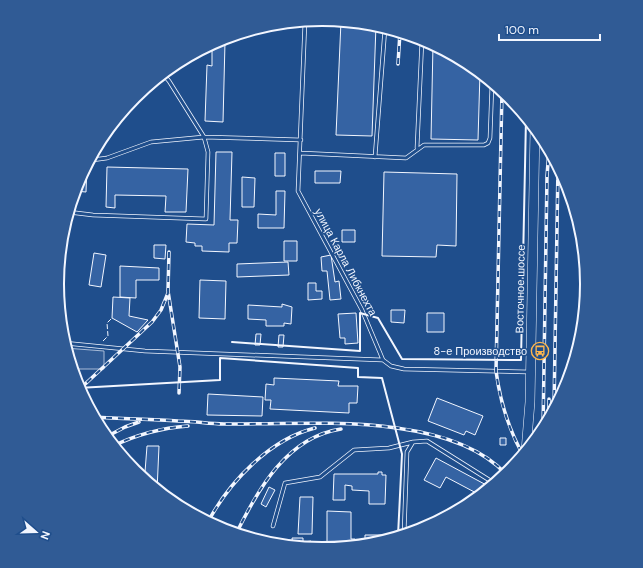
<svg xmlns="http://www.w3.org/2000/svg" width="643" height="568" font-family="'DM Sans',sans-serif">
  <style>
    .parking { fill: #305b95; stroke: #a8bbd7 }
    .building { fill: #3563a3; stroke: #f2f6ff }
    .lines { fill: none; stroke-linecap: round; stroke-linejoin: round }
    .lane-casing { stroke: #f2f6ff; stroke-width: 4.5 }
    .secondary-casing { stroke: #f2f6ff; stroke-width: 10 }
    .lane { stroke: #1f4e8c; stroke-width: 3 }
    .secondary { stroke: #1f4e8c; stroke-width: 9 }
    .rail-casing { stroke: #f2f6ff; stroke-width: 3.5 }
    .rail { stroke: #1f4e8c; stroke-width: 2; stroke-dasharray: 6; stroke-linecap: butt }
    .fence { stroke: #f2f6ff; stroke-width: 1; stroke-dasharray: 5 2; stroke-linecap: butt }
    .wall { stroke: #f2f6ff; stroke-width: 2 }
    .labels { text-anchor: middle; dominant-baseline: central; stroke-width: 3; stroke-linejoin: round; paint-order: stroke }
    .street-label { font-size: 11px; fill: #f2f6ff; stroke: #1f4e8c }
    .poi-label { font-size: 11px; fill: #f2f6ff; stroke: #1f4e8c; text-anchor: end }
    .rim { fill: none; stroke: #f2f6ff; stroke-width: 2 }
  </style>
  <rect width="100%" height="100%" fill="#1f4e8c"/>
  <path class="parking" d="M65,348L104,351V369H72Z"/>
  <path class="building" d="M341,21L376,25L372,136L336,135Z
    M216,41L225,42L223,122L205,121L207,65L212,66V43Z
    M433,44L469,64L480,72L478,140L431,139Z
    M216,152H232L230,220H238L237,243H229V252L202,251V246H195V243L186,242L187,224L214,225Z
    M275,153H285V176H275Z
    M87,164L86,192L74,191L77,182Z
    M107,167L188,169L186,212H165L166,196L115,195V208L106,207Z
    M315,171H341L340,183H315Z
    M384,172L457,174L456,246L437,245L436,257L382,256Z
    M242,177L255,178L254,207H242Z
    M276,191H285L284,228H258V214L276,215Z
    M342,230H355V242H342Z
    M284,241H297V261H284Z
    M154,245H166L165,259L154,258Z
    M94,253L106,255L101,287L89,285Z
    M331,255L335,282L339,281L341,299L330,300L327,271H322L321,257Z
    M288,262L289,275L237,277V264Z
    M120,266L159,268V280H136V298L120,297Z
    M200,280L226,281L225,319L199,318Z
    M308,283H316V291H322V299L308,300Z
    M113,297L130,298L129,316L148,320L137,332L112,318Z
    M282,304L292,307L291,324L284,323V326H266V320L248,319V305L282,307Z
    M391,310H405L404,323L391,322Z
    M356,313L358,343L345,344V338H340L338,314Z
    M427,313H444V332H427Z
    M256,334H261L260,345H255Z
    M279,335H284L283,347H278Z
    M274,378L339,381L338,386H358L357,403H349V413L270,409L271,400H265L266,384L274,385Z
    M208,394L263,397L262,416L207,415Z
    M437,398L483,416L475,435L466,431L464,435L428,421Z
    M500,438H506V445H500Z
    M147,446H159L157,491L134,471L145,472Z
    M436,458L490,487L480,495L446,477L440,488L424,480Z
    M378,472H382V475H386L385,504H369V491L352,490V486L345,485V500H333L334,474H378Z
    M269,487L275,490L266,507L261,504Z
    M300,497H313L312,534H298Z
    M327,511L351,512V539H355L354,543H365V535H383V541L373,544L327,548Z
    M292,538H303V542L311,541V548L293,546Z"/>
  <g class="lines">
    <defs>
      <path id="lane" d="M305,21L298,191L362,310L383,360L391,366L404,369L529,372
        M417,148L422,39
        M300,153L406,158L424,145H484L488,143L490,138L492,83
        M375,157L385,28
        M92,160L107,158L151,142L204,137L301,140
        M68,212L93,215L206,219L208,152L204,137L169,81L162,73
        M64,343L145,351L383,360
        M273,526L285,483L320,477L354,450L389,448L413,442
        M404,535L407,452L413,442L427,441L494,483"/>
      <path id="secondary" d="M526,451L530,402L535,128"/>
    </defs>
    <use href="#lane" class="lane-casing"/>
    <use href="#secondary" class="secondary-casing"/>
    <use href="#lane" class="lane"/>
    <use href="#secondary" class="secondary"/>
    <defs>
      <path id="rail" d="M398,64L400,32
        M502,91L496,371C500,401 508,428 523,455
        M169,252L168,291L180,367L179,393
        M80,392L83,386L152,322L161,310L168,293
        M554,408L558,167
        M94,417C122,419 150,419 178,421C194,421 209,424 224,424C305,425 446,410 506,474
        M549,418V399
        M543,429L547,176L549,150
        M106,437L125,427L139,422
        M113,446C138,434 161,428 188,426
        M208,522C229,482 270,439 315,428
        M236,534C258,489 287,437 341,429"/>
    </defs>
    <use href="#rail" class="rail-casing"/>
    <use href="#rail" class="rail"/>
    <path class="fence" d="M103,341L108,336L107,323L112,318"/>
    <path class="wall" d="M232,342L360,351V313L378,318L402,359L521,360L526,118
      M78,388L220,380V358L358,368V377L382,378L402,454L398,536"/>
  </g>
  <defs>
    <symbol id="bus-ring" viewBox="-11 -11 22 22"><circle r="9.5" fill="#1f4e8c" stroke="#ffb74d" stroke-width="1.5"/><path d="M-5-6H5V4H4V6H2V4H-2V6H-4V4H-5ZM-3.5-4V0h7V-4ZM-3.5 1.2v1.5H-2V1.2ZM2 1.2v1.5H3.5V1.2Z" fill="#ffb74d"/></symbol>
  </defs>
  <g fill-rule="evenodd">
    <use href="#bus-ring" x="530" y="341" width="20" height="20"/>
  </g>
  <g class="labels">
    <g class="street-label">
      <text transform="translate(346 262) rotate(62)">улица Карла Либкнехта</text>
      <text transform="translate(520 289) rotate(-89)">Восточное шоссе</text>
    </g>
    <g class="poi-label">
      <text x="527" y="351">8-е Производство</text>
    </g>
  </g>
  <path d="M0 0H643V568H0ZM64 284a258 258 0 1 1 516 0a258 258 0 1 1-516 0Z" fill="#305b95" fill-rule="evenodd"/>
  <path class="rim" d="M64 284a258 258 0 1 1 516 0a258 258 0 1 1-516 0Z"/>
  <g transform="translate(36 532) rotate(110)" stroke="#1f4e8c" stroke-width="3" paint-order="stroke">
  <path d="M0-3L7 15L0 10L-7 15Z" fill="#f2f6ff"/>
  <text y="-6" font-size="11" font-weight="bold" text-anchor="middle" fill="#f2f6ff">N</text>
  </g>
  <path d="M499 34v6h101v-6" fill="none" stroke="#f2f6ff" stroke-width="2"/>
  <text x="505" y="34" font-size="12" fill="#f2f6ff" stroke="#1f4e8c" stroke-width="3" paint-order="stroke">100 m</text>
</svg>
